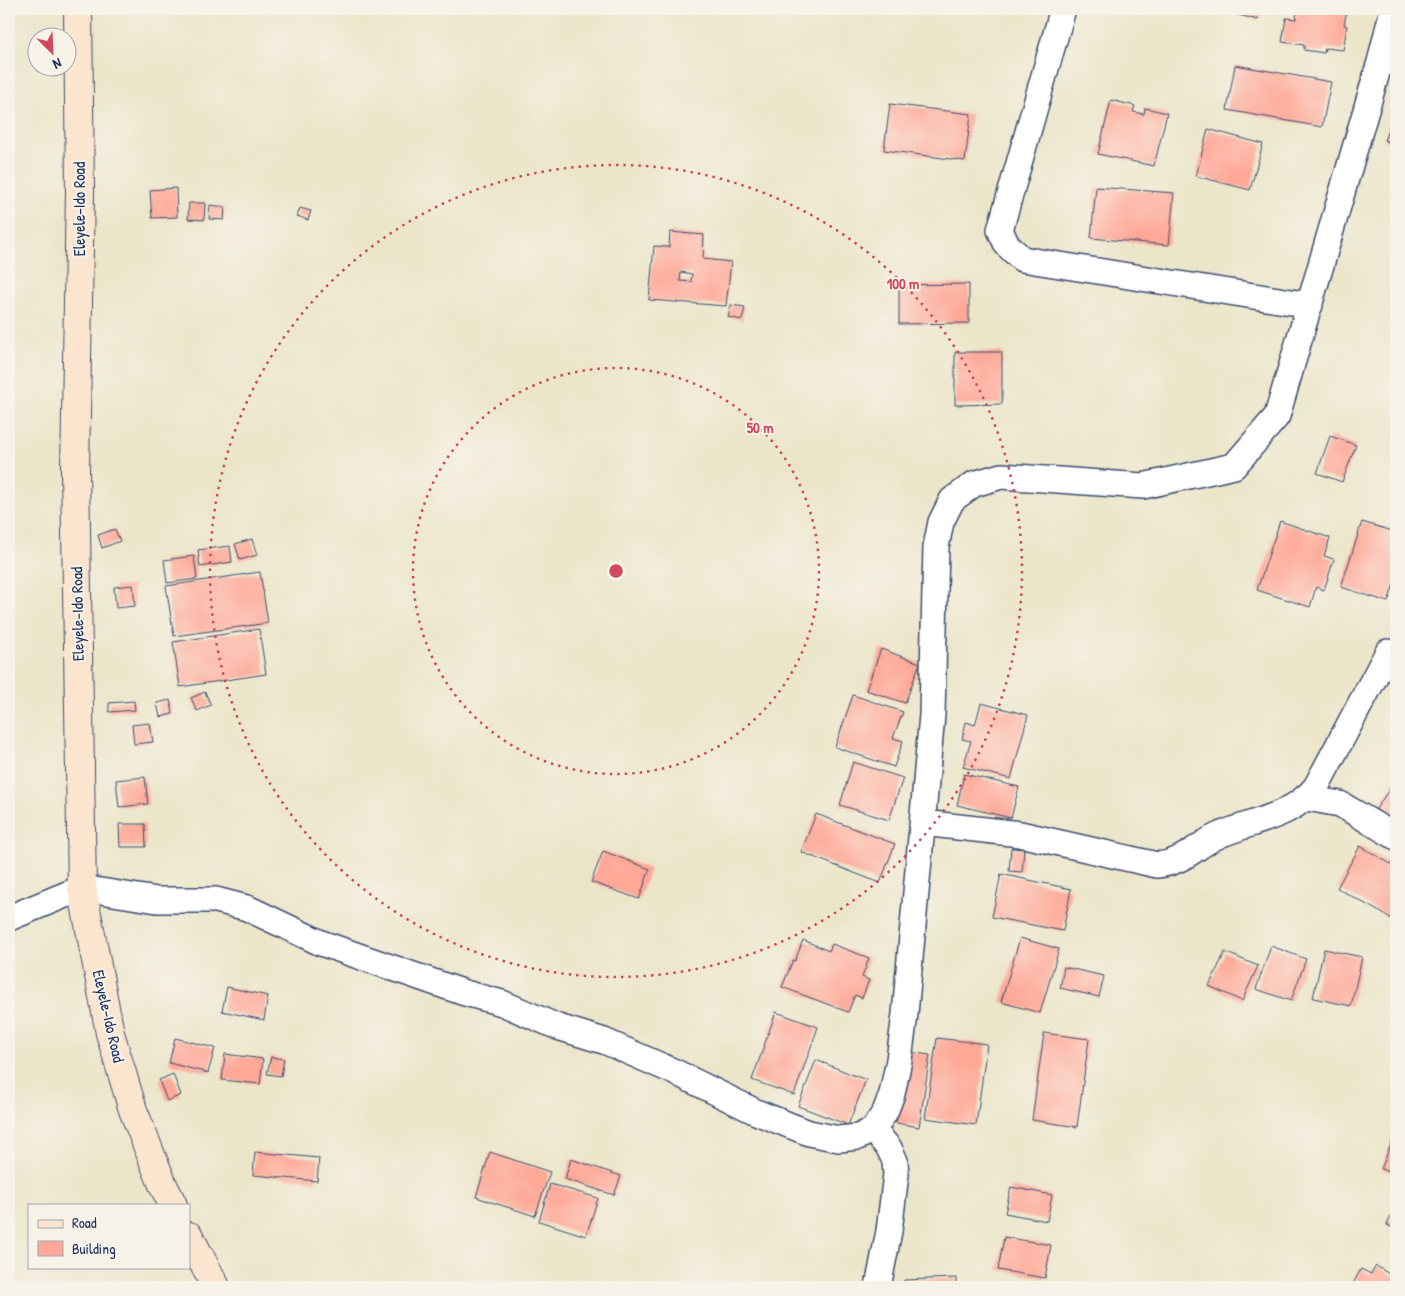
<svg xmlns="http://www.w3.org/2000/svg" width="1405" height="1296" font-family="'Patrick Hand',sans-serif">
  <style>
    .building { fill: #fea897; fill-rule: evenodd }
    .lines { fill: none; stroke-linecap: round; stroke-linejoin: round }
    .minor-casing { stroke: #3a4a6e; stroke-width: 28 }
    .secondary-casing { stroke: #3a4a6e; stroke-width: 30 }
    .minor { stroke: #fff; stroke-width: 25 }
    .secondary { stroke: #fce5cf; stroke-width: 28 }
    .ring { fill: none; stroke: #d1495b; stroke-width: 2.5; stroke-dasharray: 2.5 5 }
    .labels { text-anchor: middle; dominant-baseline: central; stroke-width: 4; stroke-linejoin: round; paint-order: stroke }
    .street-label { font-size: 16px; fill: #1b2f5e; stroke: #f7f3e8 }
    .centre { fill: #d1495b; stroke: #f7f3e8; stroke-width: 2.5 }
    .ring-label { font-size: 15px; text-anchor: middle; font-weight: bold; fill: #d1495b; stroke: #f7f3e8; stroke-width: 4; stroke-linejoin: round; paint-order: stroke }
  </style>
  <rect width="100%" height="100%" fill="#f7f3e8"/>
  <filter id="ink" filterUnits="userSpaceOnUse"><feTurbulence type="fractalNoise" baseFrequency=".02" numOctaves="2"/><feDisplacementMap in="SourceGraphic" scale="10" xChannelSelector="R" yChannelSelector="G"/><feConvolveMatrix kernelMatrix="1 2 1 2 8 2 1 2 1" color-interpolation-filters="sRGB"/></filter>
  <filter id="wash" filterUnits="userSpaceOnUse"><feTurbulence type="fractalNoise" baseFrequency=".0096" numOctaves="4" result="noise"/><feDisplacementMap in="SourceGraphic" scale="20" xChannelSelector="R" yChannelSelector="G"/><feGaussianBlur stdDeviation="1.12" result="paint"/><feColorMatrix in="noise" values="0 0 0 0 0 0 0 0 0 0 0 0 0 0 0 0 0 1.4 0 .05"/><feComposite in="paint" operator="in"/></filter>
  <g filter="url(#wash)">
    <rect width="100%" height="100%" fill="#ebe5c9"/>
    <g id="blocks">
      <path class="building" d="M1232,9H1277L1275,14L1260,10L1258,20L1231,13Z
        M1297,9H1347L1344,25L1347,26L1343,50L1325,48L1324,53L1304,50V45L1282,42L1286,18L1296,19Z
        M1235,65L1331,82L1322,127L1227,110Z
        M1111,100L1135,106L1133,112L1144,114L1145,108L1167,113L1154,166L1098,154Z
        M890,104L971,114L965,161L884,150Z
        M1396,112V145L1384,140Z
        M1208,129L1263,144L1250,190L1196,176Z
        M1096,187L1174,193L1169,245L1091,238Z
        M176,188L177,217L152,218L150,190Z
        M189,203H205L204,220L188,219Z
        M210,205L225,207L224,220L209,219Z
        M300,208L311,211L308,220L297,216Z
        M670,232L704,235L703,259L731,262L726,306L649,300L654,246L669,247ZM681,272L692,274L691,282L680,281Z
        M969,284V323L899,324V285Z
        M731,305L745,307L742,320L728,317Z
        M955,352H1002V404L955,405Z
        M1330,436L1356,445L1342,482L1317,473Z
        M1280,521L1330,538L1324,556L1334,559L1324,590L1316,587L1310,607L1257,590Z
        M1362,522L1396,532V578L1388,602L1341,587Z
        M115,529L120,541L102,548L98,535Z
        M252,539L257,555L240,560L235,544Z
        M230,546L232,562L200,567L198,550Z
        M194,556L197,579L167,583L164,560Z
        M260,572L268,623L174,636L166,586Z
        M133,585L135,606L116,608L114,587Z
        M259,629L266,674L180,687L173,642Z
        M881,649L920,663L905,703L866,690Z
        M205,692L211,705L197,711L191,698Z
        M853,695L903,712L893,738L903,741L894,767L835,747Z
        M170,700L173,714L160,717L157,703Z
        M134,701L135,710L109,712V703Z
        M981,703L1028,715L1011,779L963,767L971,741L962,739L966,722L975,725Z
        M150,723L153,742L134,744L132,725Z
        M853,762L903,778L889,820L840,805Z
        M964,774L1019,787L1011,818L957,805Z
        M145,777L148,804L119,807L116,780Z
        M1390,788L1396,792V827L1374,812Z
        M816,814L895,844L880,883L801,852Z
        M119,824H145L146,847H120Z
        M1360,846L1396,867V921L1337,888Z
        M1011,848L1024,849L1022,872L1009,871Z
        M603,851L650,869L639,899L591,882Z
        M1001,874L1071,889L1063,931L992,917Z
        M1020,938L1059,949L1040,1013L1001,1002Z
        M803,940L829,951L832,944L869,958L862,977L869,980L862,998L855,995L848,1012L782,987L793,960L795,961Z
        M1271,946L1306,959L1291,1001L1256,989Z
        M1324,949L1362,957L1351,1006L1313,998Z
        M1225,952L1258,966L1242,1001L1209,986Z
        M1064,967L1104,976L1099,997L1060,988Z
        M227,987L268,996L264,1020L222,1011Z
        M776,1012L818,1027L794,1095L752,1080Z
        M1044,1033L1089,1039L1077,1127L1032,1120Z
        M175,1038L215,1048L208,1073L169,1063Z
        M937,1038L987,1044L976,1125L925,1118Z
        M908,1052L930,1055L919,1127L896,1123Z
        M225,1054L263,1059L260,1084L222,1080Z
        M271,1057L284,1059L281,1076L267,1074Z
        M816,1060L866,1080L848,1125L798,1106Z
        M173,1074L181,1095L167,1101L159,1080Z
        M1396,1132V1175L1381,1169Z
        M255,1152L319,1158L317,1181L253,1175Z
        M490,1152L550,1172L535,1216L476,1197Z
        M571,1159L621,1176L614,1195L565,1179Z
        M550,1184L598,1198L586,1236L539,1221Z
        M1011,1187L1052,1195L1047,1221L1005,1213Z
        M1396,1203V1229L1387,1225Z
        M1004,1237L1051,1245L1045,1278L998,1270Z
        M1376,1266L1396,1278V1287H1351L1361,1269L1371,1274Z
        M956,1278V1287H904V1280Z
        M966,1285L990,1286V1287H966Z"/>
    </g>
  </g>
  <g filter="url(#ink)">
    <use href="#blocks" fill-opacity="0" stroke="#3a4a6e" stroke-width="1"/>
    <g class="lines">
      <defs>
        <path id="minor" d="M1063,9L1000,230L1007,245L1022,259L1310,305
          M1307,798L1340,804L1396,837
          M923,823L1020,834L1157,865C1185,863 1198,843 1222,834C1256,820 1291,817 1316,787L1388,652
          M9,918L82,888L157,900H216L247,908L321,943L465,993L502,1003L558,1027L604,1041L675,1072L756,1112L809,1133L839,1139L858,1137L873,1130L885,1112L892,1094L899,1060L905,1014L932,715L936,547L941,522L952,500L974,484L1001,476L1143,486L1234,466L1277,416L1380,62L1393,9
          M873,1130L889,1148L895,1161L896,1174L889,1231L878,1287"/>
        <path id="secondary" d="M78,9L80,191L75,471L82,888L110,1033L133,1110L163,1185L173,1205
          M189,1236L216,1287"/>
      </defs>
      <use href="#minor" class="minor-casing"/>
      <use href="#secondary" class="secondary-casing"/>
      <use href="#minor" class="minor"/>
      <use href="#secondary" class="secondary"/>
    </g>
  </g>
  <g class="ring">
    <circle cx="616" cy="571" r="203"/>
    <circle cx="616" cy="571" r="406"/>
  </g>
  <g class="labels">
    <g class="street-label">
      <text transform="translate(79 209) rotate(-90)">Eleyele-Ido Road</text>
      <text transform="translate(77 614) rotate(-91)">Eleyele-Ido Road</text>
      <text transform="translate(109 1016) rotate(77)">Eleyele-Ido Road</text>
    </g>
  </g>
  <circle cx="616" cy="571" r="8" class="centre"/>
  <g class="ring-label">
    <text x="903" y="289">100 m</text>
    <text x="760" y="433">50 m</text>
  </g>
  <rect width="1405" height="1296" fill="none" stroke="#f7f3e8" stroke-width="30"/>
  <rect x="28" y="1204" width="162" height="65" fill="#f7f3e8" stroke="#9fa5b1"/>
  <rect x="38" y="1220" width="25" height="8" fill="#fce5cf" stroke="#9fa5b1"/>
  <text x="72" y="1228" font-size="15" fill="#1b2f5e">Road</text>
  <rect x="38" y="1241" width="25" height="15" fill="#fea897" stroke="#9fa5b1"/>
  <text x="72" y="1254" font-size="15" fill="#1b2f5e">Building</text>
  <g transform="translate(52 52) rotate(156)"><circle r="24" fill="#f7f3e8" stroke="#9fa5b1"/>
  <path d="M0-4L9 19L0 12L-9 19Z" fill="#d1495b"/>
  <text y="-8" font-size="14" font-weight="bold" text-anchor="middle" fill="#1b2f5e">N</text>
  </g>
</svg>
